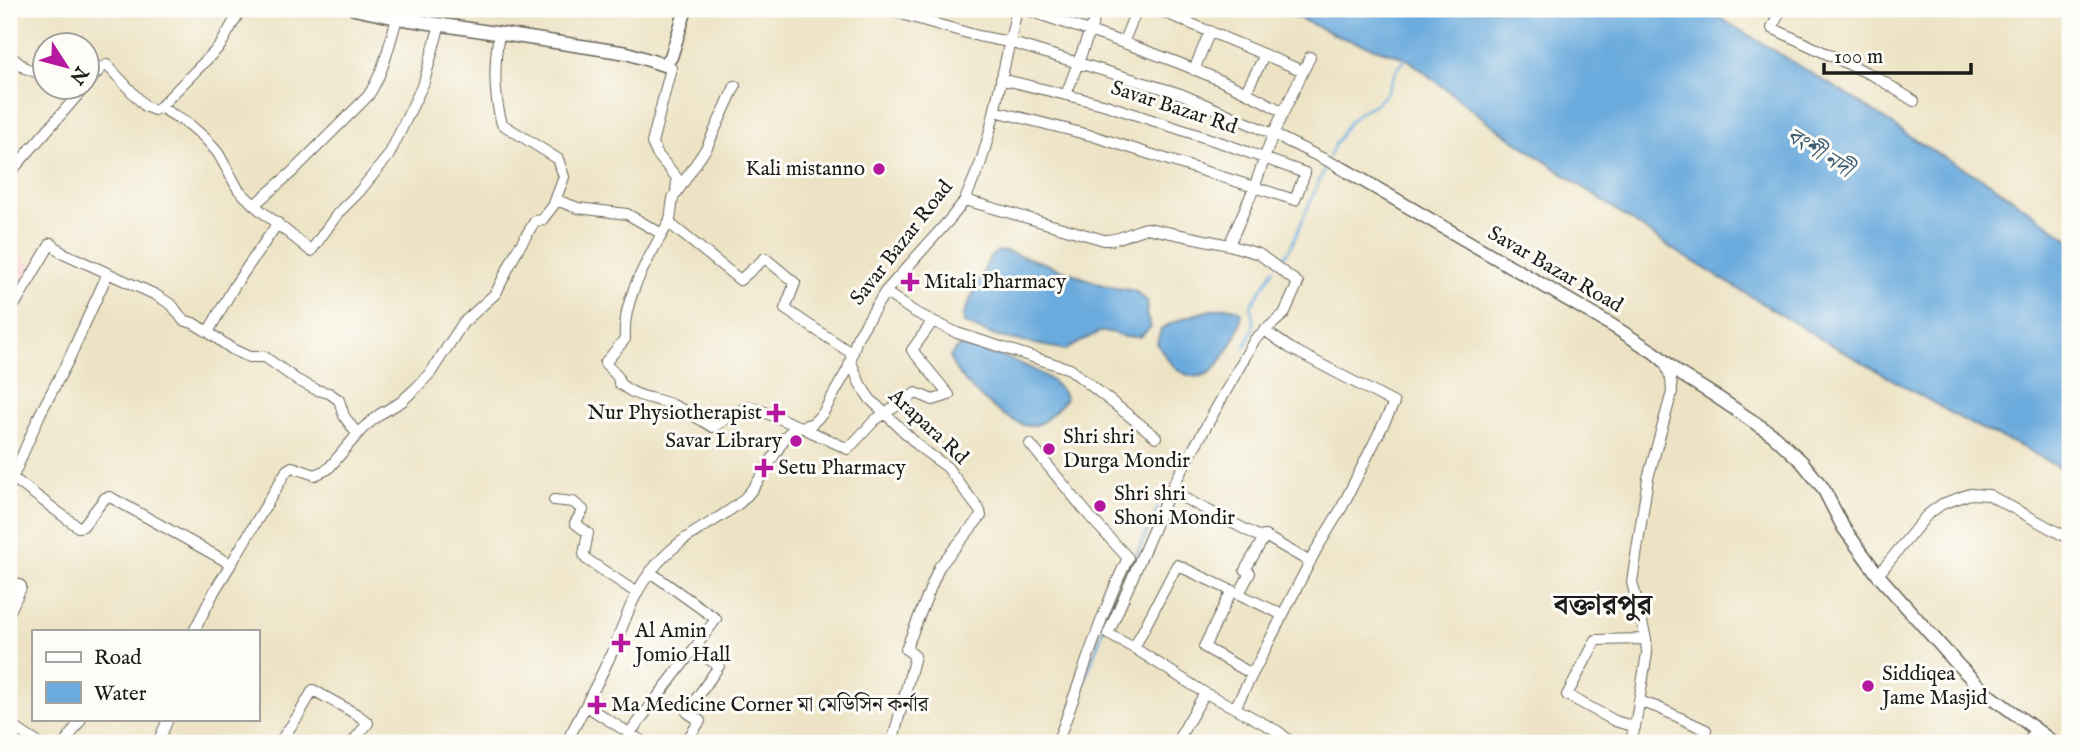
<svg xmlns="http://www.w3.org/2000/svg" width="2079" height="752" font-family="'IM FELL English','Noto Serif Bengali',serif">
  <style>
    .built { fill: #f7d0cd }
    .water { fill: #6aaadd; stroke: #43637c; stroke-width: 2 }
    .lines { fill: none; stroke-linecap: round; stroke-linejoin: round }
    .stream { stroke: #6aaadd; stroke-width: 2.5 }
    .minor-casing { stroke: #656257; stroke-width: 12 }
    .tertiary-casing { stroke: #656257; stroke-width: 15 }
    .minor { stroke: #fff; stroke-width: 10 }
    .tertiary { stroke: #fff; stroke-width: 12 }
    .poi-dot { fill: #b5179e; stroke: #fdfcf7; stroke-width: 2.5 }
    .labels { text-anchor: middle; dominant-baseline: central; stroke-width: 6; stroke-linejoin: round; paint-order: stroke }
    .street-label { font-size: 21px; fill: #1c1c1c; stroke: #fdfcf7 }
    .poi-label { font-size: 21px; fill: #1c1c1c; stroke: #fdfcf7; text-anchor: start }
    .water-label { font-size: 23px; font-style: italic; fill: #3f5c73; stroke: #fdfcf7 }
    .district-label { font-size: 28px; font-weight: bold; fill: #1c1c1c; stroke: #fdfcf7 }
  </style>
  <rect width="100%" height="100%" fill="#fdfcf7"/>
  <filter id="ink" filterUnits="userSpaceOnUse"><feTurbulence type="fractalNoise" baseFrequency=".0143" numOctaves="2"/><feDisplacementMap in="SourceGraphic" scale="14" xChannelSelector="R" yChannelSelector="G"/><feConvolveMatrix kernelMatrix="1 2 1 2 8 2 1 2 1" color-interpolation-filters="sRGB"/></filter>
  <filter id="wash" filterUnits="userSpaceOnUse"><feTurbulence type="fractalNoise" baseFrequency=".00686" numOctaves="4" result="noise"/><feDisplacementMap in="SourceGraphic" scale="28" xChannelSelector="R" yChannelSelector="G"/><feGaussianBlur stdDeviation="1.57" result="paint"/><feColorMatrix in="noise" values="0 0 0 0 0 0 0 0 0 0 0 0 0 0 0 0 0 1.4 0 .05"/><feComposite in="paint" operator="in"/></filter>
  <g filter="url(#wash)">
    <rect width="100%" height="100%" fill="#ede3c4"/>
    <path class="built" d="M9,248L42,270L9,334Z"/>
    <path class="water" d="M1279,9H1705L1856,100L1926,147L1990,183L2070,240V474L2026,449L1967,422L1816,336L1671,248L1487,121L1406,58L1340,37Z
      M1004,251L1038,261L1103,285L1135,291L1148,302L1146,315L1151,327L1140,337H1125L1110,332H1100L1085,339L1066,350L995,336L964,323L963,316L990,257L996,252Z
      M1226,307L1236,309L1242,313C1240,329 1235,339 1226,353C1223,357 1220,362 1217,366C1193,392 1168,364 1157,343L1161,329C1179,318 1205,311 1226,307Z
      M963,346C991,351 1056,371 1066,399C1057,408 1045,425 1031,426C1011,428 951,376 950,356L956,349Z"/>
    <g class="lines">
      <path class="stream" d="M1329,157L1335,144L1350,121L1364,109L1376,104L1387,92L1396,71L1407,57
        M1278,264L1290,249L1327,163
        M1245,347C1253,331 1257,324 1251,306L1274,269
        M1074,711L1105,624L1158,507"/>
    </g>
  </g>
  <g filter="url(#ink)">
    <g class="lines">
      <defs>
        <path id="minor" d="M884,9L978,36L1009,42L1181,94L1273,134L1340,167
          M1024,9C1111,39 1203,66 1283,112
          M1156,9L1303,71
          M1781,9L1772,28L1876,77L1914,101
          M1123,43L1137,9
          M9,55L25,68L46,76
          M671,68L652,143L657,154L677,178L676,193
          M1194,70L1210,31
          M88,83L102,67L107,65L145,106L154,110L160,107L220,46L241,9
          M1246,91L1265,55
          M1066,95L1098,9
          M160,107L190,125L205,138L218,153L238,189L254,205L311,251L338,213L359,192L389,155L424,82L440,24
          M995,111L1093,136L1295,200L1305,173L1225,144L1103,104L1001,79
          M9,174L84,88
          M556,200L578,208L627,214L662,234C644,266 622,302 625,339L605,363L618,377L619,383C639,400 653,396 675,406C688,412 701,420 713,427L734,414L749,406L803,428L848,449L875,420L916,393L933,400L949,395L912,350L933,321
          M965,200L1104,240C1120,241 1132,231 1147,228L1229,245L1254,188L1273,134L1310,57
          M254,205L291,173L368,96C384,72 389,45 397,18
          M278,223L235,285L208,332L232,349L249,357H265L297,380L317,390L329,393L339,400L344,416L357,434
          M669,223L740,280L765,258L795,283L785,309L851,353
          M662,234L670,220L673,198L707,147L735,86
          M885,292L913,311L957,333L1070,369L1156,437
          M9,314L51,243L61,252L156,295L172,305L183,320L193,323L208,332
          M851,362L860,384L870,399L922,449L947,467L980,511L981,516L939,567L906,649L915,656L892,743
          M1030,444L1092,519L1128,558C1099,617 1081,682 1057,743
          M9,475L78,527L83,526L105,498L110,497L231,564L287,470L292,467L315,475L328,469L362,429L380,414L401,402L416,388L431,372L463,323L496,293L515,254L535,221L542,220L553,206L564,177L558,159L502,124C493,94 494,64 499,33
          M9,486L40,414L68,361L108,273
          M1170,491L1260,537L1265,536L1310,562
          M554,500L573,502L583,510L575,523L588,533L584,554L586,559L637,593
          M650,572L716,619L694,649L719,666L687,712L700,721L685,743
          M1878,575L1927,515L1942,504L1970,494L1989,495L2070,539
          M9,579L21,586V588L9,613
          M1232,590L1204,647L1252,674
          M1239,594L1250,573L1245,570L1265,536
          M194,631L215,590L231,564
          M1134,648L1177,565L1283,615
          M1205,693L1134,648L1108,634L1170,491L1255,339L1284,314L1298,283L1259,254L1229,245
          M1639,701L1659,708L1706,730L1701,743
          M586,706L645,743
          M1235,708L1279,732L1292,743
          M9,724L38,743
          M1635,727L1615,721L1567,695L1596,640L1646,639
          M630,733L694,649
          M65,743L81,719
          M158,743L168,719
          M279,743L298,716L313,690L358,715L368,723L355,739L356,743
          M566,743C582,713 598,683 612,652C624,624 633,593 652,570C679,536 705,529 737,505C756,491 773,455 787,435L792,430L813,423L823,413L848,369L857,338L885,292L951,218L965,200L981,162L990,131L1017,9
          M1176,743L1205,693L1235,708L1316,550L1341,509L1394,403L1290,348L1264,330
          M1630,743L1635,727L1647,653L1646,639L1632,582L1648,478L1672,392L1671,379L1665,363
          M2028,743L2035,730"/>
        <path id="tertiary" d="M354,9L397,18L627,53L664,65L671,57L686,9
          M1340,167L1613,326L1655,353L1677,372L1717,397L1773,435L1802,462L1823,488L1843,527L1878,575L1958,665L1984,691L2054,743"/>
      </defs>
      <use href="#minor" class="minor-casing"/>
      <use href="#tertiary" class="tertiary-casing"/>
      <use href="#minor" class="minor"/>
      <use href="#tertiary" class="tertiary"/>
    </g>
  </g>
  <g class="poi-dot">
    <circle cx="879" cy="169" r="7"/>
    <path d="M906.5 271.5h7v7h7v7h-7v7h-7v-7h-7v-7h7z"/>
    <path d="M772.5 402.5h7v7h7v7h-7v7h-7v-7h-7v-7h7z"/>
    <circle cx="796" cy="441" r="7"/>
    <circle cx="1049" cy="449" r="7"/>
    <path d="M760.5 457.5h7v7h7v7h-7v7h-7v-7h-7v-7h7z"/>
    <circle cx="1100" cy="506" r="7"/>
    <path d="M617.5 632.5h7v7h7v7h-7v7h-7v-7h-7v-7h7z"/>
    <circle cx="1868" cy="686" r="7"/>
    <path d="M593.5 694.5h7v7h7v7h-7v7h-7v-7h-7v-7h7z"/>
  </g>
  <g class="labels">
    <g class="street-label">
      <text transform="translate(1174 108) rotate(18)">Savar Bazar Rd</text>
      <text transform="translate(902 243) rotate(-52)">Savar Bazar Road</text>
      <text transform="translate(1555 270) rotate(30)">Savar Bazar Road</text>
      <text transform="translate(928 427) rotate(43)">Arapara Rd</text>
    </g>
    <g class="poi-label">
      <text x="865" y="169" text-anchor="end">Kali mistanno</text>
      <text x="924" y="282">Mitali Pharmacy</text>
      <text x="762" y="413" text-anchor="end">Nur Physiotherapist</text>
      <text x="1063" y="437">Shri shri<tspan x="1063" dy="24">Durga Mondir</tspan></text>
      <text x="782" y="441" text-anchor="end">Savar Library</text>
      <text x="778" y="468">Setu Pharmacy</text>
      <text x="1114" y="494">Shri shri<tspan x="1114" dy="24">Shoni Mondir</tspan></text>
      <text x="635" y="631">Al Amin<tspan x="635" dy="24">Jomio Hall</tspan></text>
      <text x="1882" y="674">Siddiqea<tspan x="1882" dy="24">Jame Masjid</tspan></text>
      <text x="611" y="705">Ma Medicine Corner মা মেডিসিন কর্নার</text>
    </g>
    <g class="water-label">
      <text transform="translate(1819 153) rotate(32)">বংশী নদী</text>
    </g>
    <g class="district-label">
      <text x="1603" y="606">বক্তারপুর</text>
    </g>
  </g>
  <rect width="2079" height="752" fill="none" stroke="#fdfcf7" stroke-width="35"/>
  <rect x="32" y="630" width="228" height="91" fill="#fdfcf7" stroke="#a3a29f" stroke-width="2"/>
  <rect x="46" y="652" width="35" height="10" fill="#ffffff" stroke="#a3a29f" stroke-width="2"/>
  <text x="94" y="664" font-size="21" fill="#1c1c1c">Road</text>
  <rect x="46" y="682" width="35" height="21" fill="#6aaadd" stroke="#a3a29f" stroke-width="2"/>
  <text x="94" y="700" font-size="21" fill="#1c1c1c">Water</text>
  <g transform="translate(66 66) rotate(126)"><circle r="33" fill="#fdfcf7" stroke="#a3a29f" stroke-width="2"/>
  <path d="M0-5L12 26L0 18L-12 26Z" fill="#b5179e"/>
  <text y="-10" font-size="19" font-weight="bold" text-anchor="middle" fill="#1c1c1c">N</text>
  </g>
  <path d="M1824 63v10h147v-10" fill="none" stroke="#1c1c1c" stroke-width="3.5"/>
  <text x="1834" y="63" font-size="21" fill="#1c1c1c" stroke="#fdfcf7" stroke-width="5" paint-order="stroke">100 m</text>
</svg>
